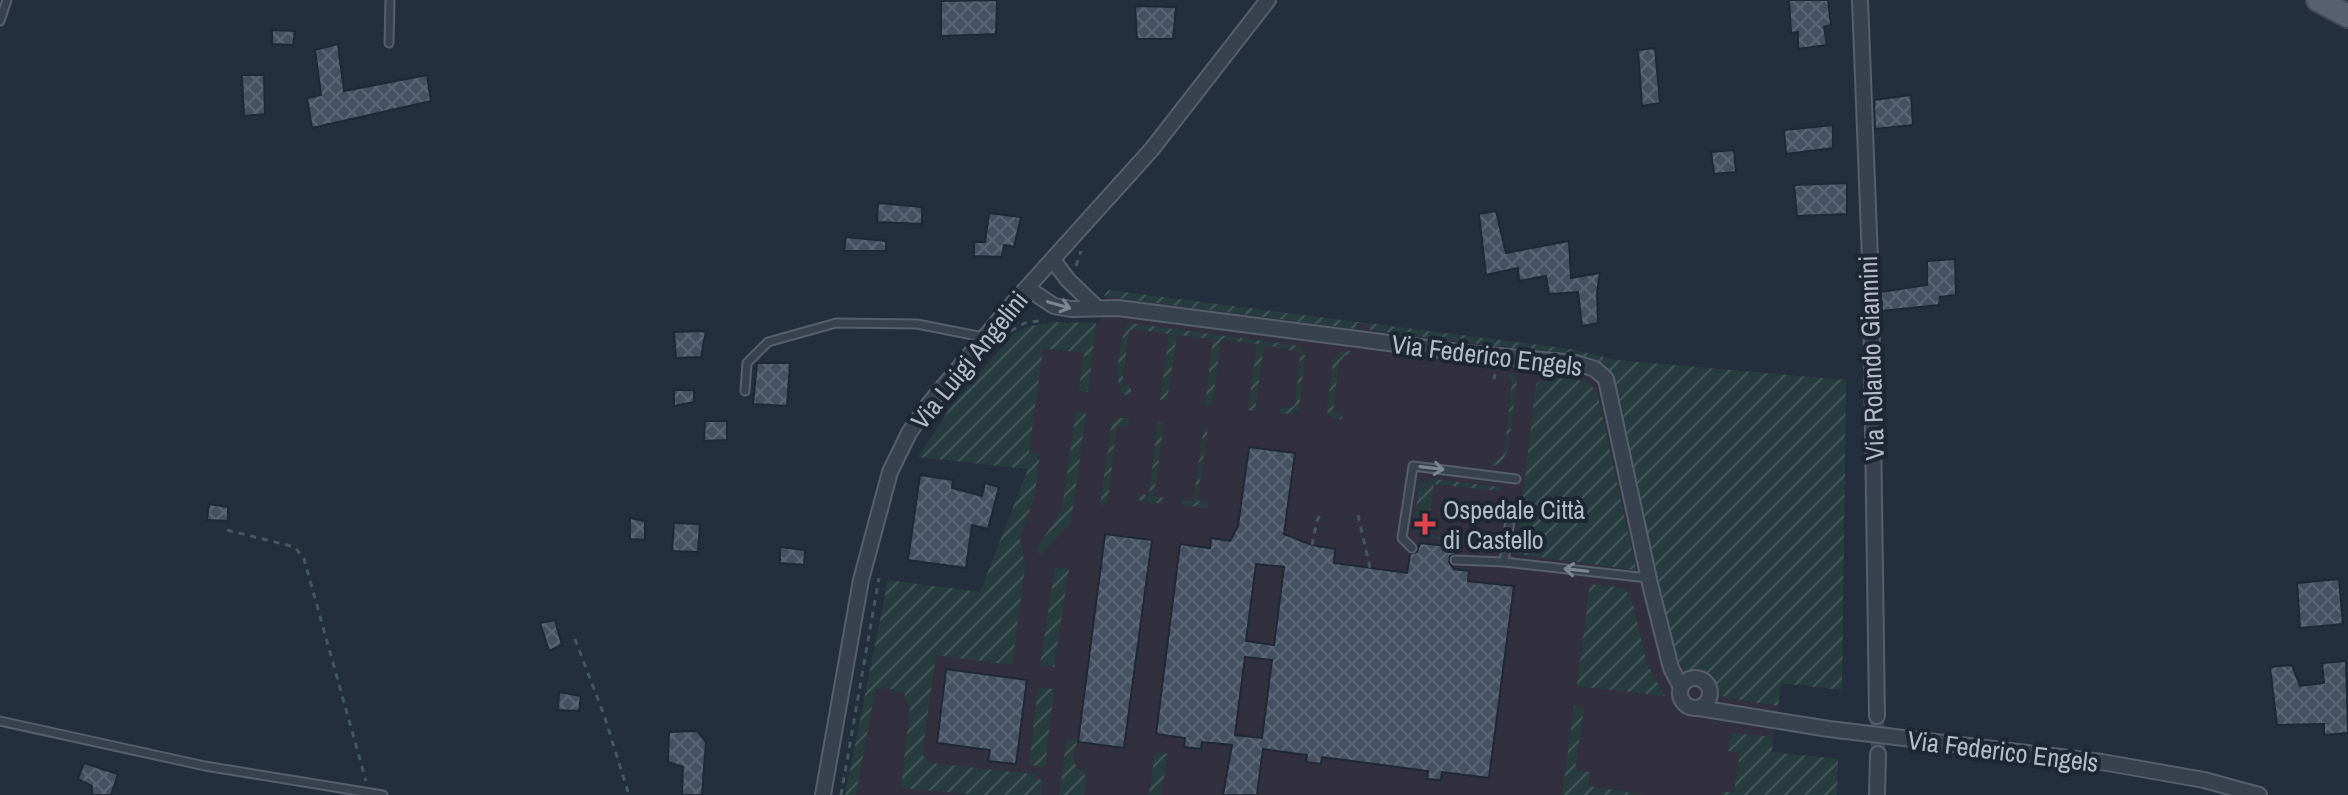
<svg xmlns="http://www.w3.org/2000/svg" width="2348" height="795" font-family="'Archivo Narrow',sans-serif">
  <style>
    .medical { fill: #32303f }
    .garden { fill: url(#garden-furrows) }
    .building { fill: url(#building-cross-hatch); stroke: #1f2835; stroke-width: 2; fill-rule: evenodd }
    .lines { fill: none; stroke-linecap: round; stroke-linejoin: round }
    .minor-tunnel { stroke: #3a4453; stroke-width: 14; stroke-dasharray: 14 7; stroke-linecap: butt }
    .service-casing { stroke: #565f6c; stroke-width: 11 }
    .minor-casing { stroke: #565f6c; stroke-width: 18 }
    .primary-casing { stroke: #414a57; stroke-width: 26 }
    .path { stroke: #44595c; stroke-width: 3; stroke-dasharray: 6 6; stroke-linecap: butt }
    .service { stroke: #38414e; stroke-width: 7 }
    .minor { stroke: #38414e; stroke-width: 14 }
    .primary { stroke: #56606e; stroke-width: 22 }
    .oneway { stroke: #7c8592 }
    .health-dot { fill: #e0444e; stroke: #1d2633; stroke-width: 3 }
    .labels { text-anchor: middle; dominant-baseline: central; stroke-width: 8; stroke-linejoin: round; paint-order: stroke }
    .street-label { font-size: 26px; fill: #b4bcc9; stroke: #1d2633 }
    .poi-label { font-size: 26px; fill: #b4bcc9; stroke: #1d2633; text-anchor: start }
  </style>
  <defs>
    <pattern id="garden-furrows" width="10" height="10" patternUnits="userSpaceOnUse" patternTransform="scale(2)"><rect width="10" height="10" fill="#263c3f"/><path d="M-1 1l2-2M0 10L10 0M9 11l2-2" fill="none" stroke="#435659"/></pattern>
    <pattern id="building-cross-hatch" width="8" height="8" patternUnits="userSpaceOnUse" patternTransform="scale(2)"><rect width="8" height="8" fill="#455162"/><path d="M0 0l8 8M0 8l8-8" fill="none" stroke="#5d6877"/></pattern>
  </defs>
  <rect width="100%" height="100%" fill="#242f3e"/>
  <path class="medical" d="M1108,290L1571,349L1616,360L1846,380L1842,690L1781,683L1772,751L1838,759L1837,795H845L888,580L980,592L1028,469L918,457L950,408L1013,334L1027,327L1053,322L1100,323Z"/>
  <path class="garden" d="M1108,290L1571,349L1616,360L1846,380L1842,690L1781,683L1778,706C1729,697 1703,701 1674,655L1614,377L1605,366L1584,357L1370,330L1368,325L1357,323L1355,329L1104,296Z
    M1053,322L1096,323L1088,392L1079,391L1084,353L1043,348L1029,452L1040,454L1034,498L1020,537L1025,568L1012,665L936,655L922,754L930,763L1033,774L1042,781L1041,795H980L901,788L910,710L904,693L887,688L875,690L856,795H845L888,580L980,592L1028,469L918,457L950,408L1013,334L1027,327Z
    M1129,323L1300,346L1305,356L1299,409L1292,414L1280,413L1281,407L1291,408L1295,405L1300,356L1298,351L1264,345L1255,411L1248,410L1257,344L1221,339L1212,406L1205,405L1213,339L1177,335L1167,400H1160L1169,334L1132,329L1129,331L1122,383L1131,388V394L1123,395C1113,381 1119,337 1129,323Z
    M1350,351L1352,354L1345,355L1339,362L1333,411L1343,415L1341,420L1328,415L1327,409L1333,361L1340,352Z
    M1511,372L1517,381L1508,450L1501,463L1490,467L1491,463L1502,456L1505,448L1512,381L1507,375Z
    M1547,377L1586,381L1597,392L1636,570L1516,554L1536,384Z
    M1076,411L1086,412L1071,523L1040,555L1036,550L1062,510Z
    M1118,418H1130L1128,427L1117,426L1107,505H1100L1112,422Z
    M1158,422H1164L1154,496L1164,498L1163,504L1138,500L1139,494L1149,495Z
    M1204,427L1208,428L1197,501L1208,503L1207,508L1182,505V501H1193Z
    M1433,479L1500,487L1499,491L1434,484L1427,534L1492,542L1490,546L1421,537L1414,529L1419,484Z
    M1055,567L1069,569L1054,667L1040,665Z
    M1590,584L1625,588L1633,604L1647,664L1665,696L1577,686Z
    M1038,687L1054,689L1045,767L1029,765Z
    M1574,706L1584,707L1575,770L1590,772L1588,786L1644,795H1562Z
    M1732,733L1773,737L1772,752L1838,759L1837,795H1721V792H1734L1740,753L1728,751Z
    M1067,738L1078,739L1073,757L1077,769L1083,770L1086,779L1084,795H1059Z
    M1155,753L1168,754L1161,795H1149Z"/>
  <path class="building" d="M997,0L996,34L941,36V1Z
    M1789,0H1828L1831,25L1824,27L1827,45L1798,49V32L1791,33Z
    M1135,6L1176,7L1173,39H1137Z
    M272,30L295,31L293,45L272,44Z
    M338,44L344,91L427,75L431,101L312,128L307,98L321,95L315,50Z
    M1655,48L1660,103L1642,106L1638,50Z
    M242,75H264L265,114L244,116Z
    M1911,95L1913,125L1875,129L1874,100Z
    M1833,125V148L1786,154L1784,130Z
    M1734,150L1736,172L1714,174L1711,152Z
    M1847,183V214L1797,216L1794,185Z
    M878,203L922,207V224L877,222Z
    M1496,211L1506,253L1569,241L1571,278L1600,273L1597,292L1598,323L1582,326L1578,292L1549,294L1546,276L1519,281L1518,268L1486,275L1479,214Z
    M989,213L1021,217L1014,247L1004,245L1002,257L974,256V242H985Z
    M846,237L886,241V251H844Z
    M1955,259L1956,295L1940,297L1939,305L1881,311V292L1927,285V261Z
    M706,331L701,357L676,358L674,332Z
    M757,363H790L787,406L753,404Z
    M674,390H694V402L674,406Z
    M705,421H727V440L704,441Z
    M1249,447L1295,453L1284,534L1312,545L1335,549L1334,563L1407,573L1410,554L1417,552L1420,543L1456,547V554L1450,556L1449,562L1454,569L1469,571L1468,581L1514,586L1489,778L1442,772L1441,780L1427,779L1428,771L1322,757L1321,764L1306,762L1307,755L1263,749L1257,795H1223L1232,745L1202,742L1201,749L1184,747L1185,738L1156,734L1180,544L1210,548L1211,538L1230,541L1238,526ZM1256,564L1284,567L1274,645L1246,641ZM1245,657L1272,660L1262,738L1235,735Z
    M920,475L953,480L952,488L982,496L985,483L999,487L988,529L972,525L966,568L908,560Z
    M209,504L228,507V521L207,520Z
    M630,518L645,521V540L630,539Z
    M674,523L700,524L698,552L672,551Z
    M1105,534L1152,540L1124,748L1078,742Z
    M780,547L805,550L804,565L780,563Z
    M2339,579L2343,624L2300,628L2297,583Z
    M555,620L562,645L549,651L540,623Z
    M2346,661L2348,733L2324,735V724L2277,725L2270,667L2292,665L2300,686L2324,683L2322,663Z
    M946,669L1027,680L1016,764L988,761L990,750L937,743Z
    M559,692L581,696L579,711L558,710Z
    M697,731L706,742L702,795H682L683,767L668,762L669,732Z
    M84,763L118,774L111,795H92V786L78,779Z"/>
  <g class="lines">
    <path class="minor-tunnel" d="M1877,716L1878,754"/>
    <defs>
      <path id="service" d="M0,21L7,0
        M389,43L390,0
        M745,391L747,363L768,342L836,323L917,324L983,337
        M1412,548L1402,538L1413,466L1516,479
        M1455,560L1504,562L1648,578
        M1504,562L1510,520
        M0,721L205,766L383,795"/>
      <path id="minor" d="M1860,0L1871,286L1877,716
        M1053,260L1068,280L1096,307
        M1027,288L1054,306L1071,309L1118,308L1466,353L1576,363L1595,369L1606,379L1650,584L1671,668L1681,687
        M1680 693a15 15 0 1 1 30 0a15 15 0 1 1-30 0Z
        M1699,708L1829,729L2102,762L2204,780L2259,795
        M823,795L861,580L890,472L909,433L928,405L1015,301L1152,149L1268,0
        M1877,795L1878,754"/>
      <path id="primary" d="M2318,0L2348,16"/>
    </defs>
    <use href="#service" class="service-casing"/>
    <use href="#minor" class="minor-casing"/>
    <use href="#primary" class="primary-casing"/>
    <path class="path" d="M1076,266L1081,251
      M1011,331L1025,323L1045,320
      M1494,379L1495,374
      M1358,515L1370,568
      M227,530L295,547L304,559L366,781
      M1312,545L1317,521L1322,511
      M575,639L604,715L629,795
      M841,795L879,578"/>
    <use href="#service" class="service"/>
    <use href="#minor" class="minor"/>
    <use href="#primary" class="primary"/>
  </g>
  <defs><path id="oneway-shaft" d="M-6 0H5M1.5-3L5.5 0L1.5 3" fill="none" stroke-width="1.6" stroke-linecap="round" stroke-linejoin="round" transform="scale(2)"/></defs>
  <g class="oneway">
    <use href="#oneway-shaft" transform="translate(1059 305) rotate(16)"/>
    <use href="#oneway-shaft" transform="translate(1432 468) rotate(7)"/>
    <use href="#oneway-shaft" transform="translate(1576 570) rotate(-174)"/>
  </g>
  <path class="health-dot" d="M1421 512h8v8h8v8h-8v8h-8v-8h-8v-8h8z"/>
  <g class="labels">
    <g class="street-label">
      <text transform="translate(1487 355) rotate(7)">Via Federico Engels</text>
      <text transform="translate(1871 358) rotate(-92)">Via Rolando Giannini</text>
      <text transform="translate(969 360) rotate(-51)">Via Luigi Angelini</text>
      <text transform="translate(2003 751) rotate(7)">Via Federico Engels</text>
    </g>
    <g class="poi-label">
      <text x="1443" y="509">Ospedale Città<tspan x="1443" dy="30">di Castello</tspan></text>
    </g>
  </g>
</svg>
